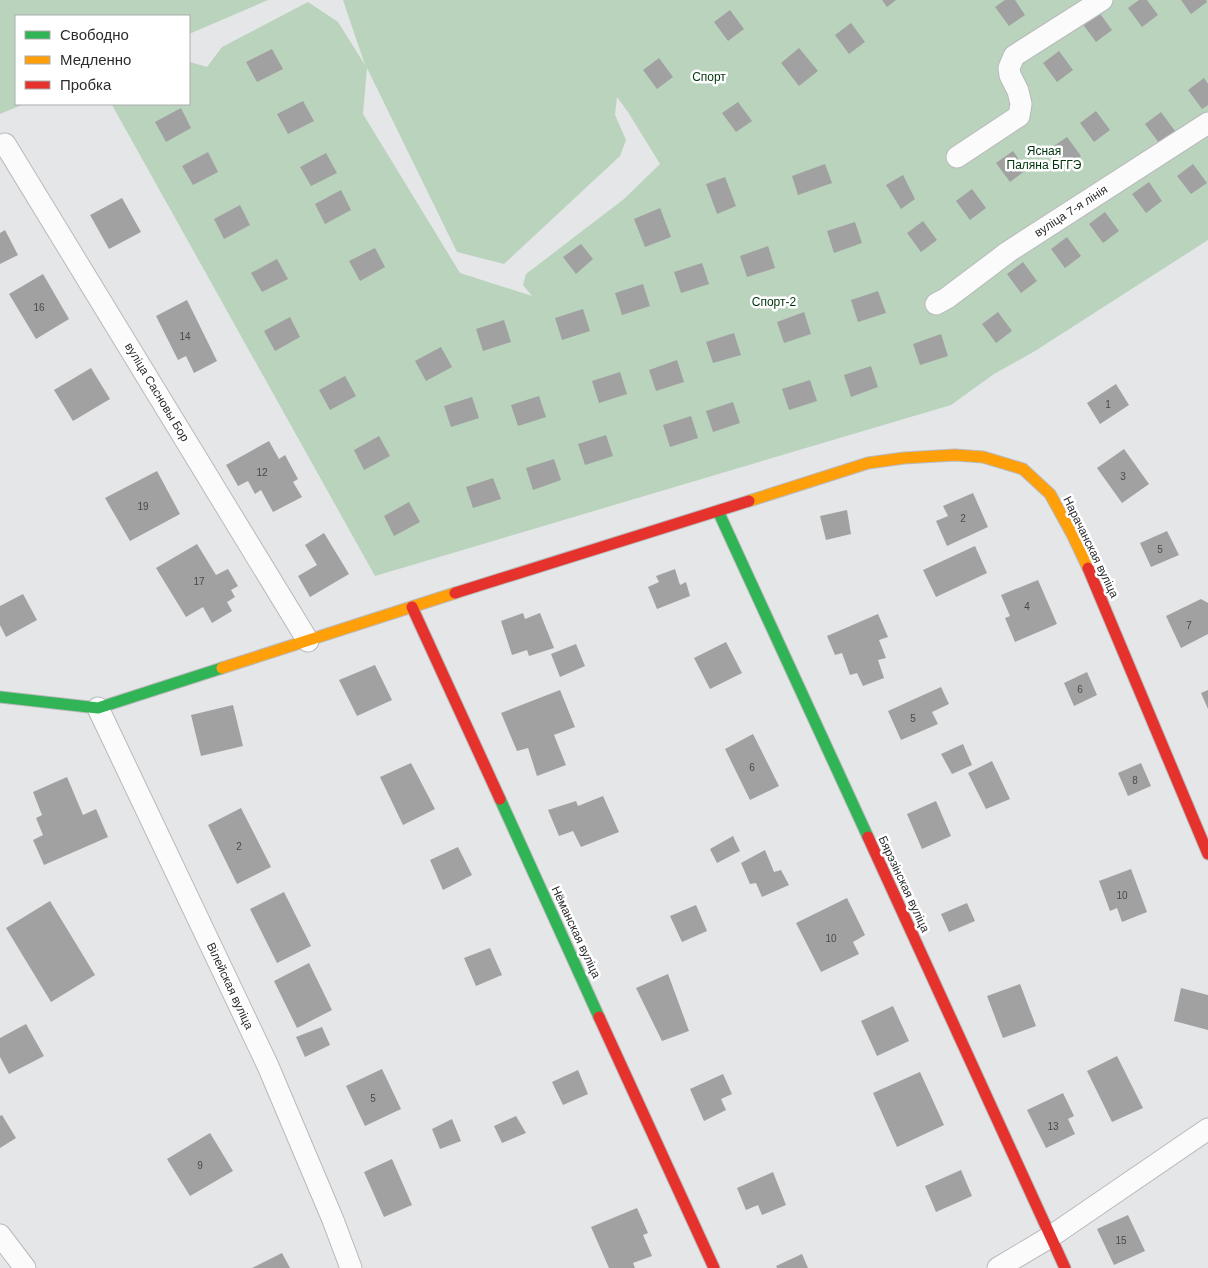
<svg xmlns="http://www.w3.org/2000/svg" width="1208" height="1268" font-family="Arial,sans-serif">
  <style>
    .green { fill: #b9d3bd; fill-rule: evenodd }
    .building { fill: #a1a1a2 }
    .lines { fill: none; stroke-linecap: round; stroke-linejoin: round }
    .street-casing { stroke: #b9b9bb; stroke-width: 23 }
    .fast-casing { stroke: #b9b9bb; stroke-width: 13 }
    .slow-casing { stroke: #b9b9bb; stroke-width: 13 }
    .jam-casing { stroke: #b9b9bb; stroke-width: 13 }
    .street { stroke: #fbfbfc; stroke-width: 21 }
    .fast { stroke: #30b455; stroke-width: 11 }
    .slow { stroke: #ff9f0a; stroke-width: 11 }
    .jam { stroke: #e5322d; stroke-width: 11 }
    .labels { text-anchor: middle; dominant-baseline: central; stroke-width: 5; stroke-linejoin: round; paint-order: stroke }
    .number-label { font-size: 10px; fill: #4a4a4c }
    .park-label { font-size: 12px; fill: #00340d; stroke: #fff }
    .street-label { font-size: 12px; fill: #2d2d2f; stroke: #fff }
  </style>
  <rect width="100%" height="100%" fill="#e5e6e8"/>
  <path class="green" d="M0,0H268L189,34V16H16V104H24L0,114Z
    M343,0H1208V240L1035,351L994,374L951,405L375,576L112,105L115,104H189V63L190,62L207,67L222,47L308,2L338,22L365,65ZM367,68L457,252L504,264L620,156L626,140L615,115L617,97L628,112L660,164L624,199L526,274L523,285L532,296L460,273L363,114Z"/>
  <path class="building" d="M882,0H896L887,7Z
    M1005,0H1015L1025,15L1009,26L995,7Z
    M1139,0H1147L1158,15L1142,27L1128,8Z
    M1181,0H1206L1207,2L1191,14Z
    M730,10L744,29L728,41L714,22Z
    M1098,11L1112,30L1096,42L1082,23Z
    M851,23L865,42L849,54L835,35Z
    M799,48L818,71L799,86L781,63Z
    M272,49L283,69L257,82L246,62Z
    M1059,51L1073,70L1057,82L1043,63Z
    M659,58L673,77L657,89L643,70Z
    M1204,78L1208,84V105L1202,109L1188,90Z
    M303,101L314,121L288,134L277,114Z
    M738,102L752,121L736,132L722,113Z
    M181,108L191,128L166,142L155,122Z
    M1096,111L1110,130L1094,142L1080,123Z
    M1161,112L1175,131L1159,143L1145,124Z
    M1067,137L1081,156L1065,167L1051,148Z
    M1013,151L1026,170L1010,182L996,163Z
    M208,152L218,172L193,185L182,166Z
    M326,153L337,173L311,186L300,167Z
    M825,164L832,183L798,195L792,176Z
    M1193,164L1207,183L1191,194L1177,176Z
    M903,175L915,199L901,209L886,185Z
    M725,177L736,206L717,214L706,184Z
    M1149,182L1162,201L1146,213L1132,194Z
    M972,189L986,208L970,220L956,201Z
    M341,190L351,210L325,224L315,204Z
    M122,198L141,232L109,249L90,215Z
    M240,205L250,225L224,239L214,219Z
    M660,208L671,237L645,247L634,219Z
    M1105,212L1119,231L1103,243L1089,224Z
    M923,221L937,240L921,252L907,233Z
    M855,222L862,243L834,253L827,231Z
    M5,230L18,255L0,264V233Z
    M1067,237L1081,256L1065,268L1051,249Z
    M581,244L593,259L576,274L563,257Z
    M768,246L775,268L747,277L740,256Z
    M375,248L385,267L360,281L349,261Z
    M277,259L288,279L262,292L251,273Z
    M1023,262L1037,281L1021,293L1007,274Z
    M702,263L709,284L681,293L674,272Z
    M43,274L69,319L36,339L9,294Z
    M643,284L650,306L622,315L615,293Z
    M878,291L886,313L858,322L851,300Z
    M187,300L217,361L194,373L186,356L178,360L156,316Z
    M583,309L590,331L562,340L555,318Z
    M804,312L811,334L784,343L777,322Z
    M998,312L1012,331L996,343L982,324Z
    M290,317L300,337L275,351L264,331Z
    M504,320L511,342L483,351L476,329Z
    M734,333L741,355L713,363L706,342Z
    M941,334L948,356L920,365L913,344Z
    M441,347L452,367L426,381L415,361Z
    M677,360L684,382L656,391L649,370Z
    M871,366L878,387L851,397L844,375Z
    M91,368L110,399L73,421L54,390Z
    M620,372L627,394L599,403L592,381Z
    M345,376L356,396L330,410L319,390Z
    M810,380L817,401L789,410L782,389Z
    M1116,384L1129,405L1100,424L1087,403Z
    M539,396L546,417L518,426L511,405Z
    M472,397L479,418L451,427L444,406Z
    M733,402L740,423L713,432L706,411Z
    M691,416L698,438L670,447L663,425Z
    M606,435L613,456L585,465L578,444Z
    M379,436L390,456L364,470L354,450Z
    M269,441L279,459L285,455L298,479L293,482L302,497L273,512L261,490L255,494L248,481L238,486L226,465Z
    M1124,449L1149,484L1122,503L1097,468Z
    M554,459L561,480L533,490L526,468Z
    M157,471L180,514L130,541L105,498Z
    M493,478L501,499L473,508L466,487Z
    M973,493L988,527L947,546L936,521L948,516L943,506Z
    M409,502L420,522L394,536L384,516Z
    M847,510L851,534L826,540L820,516Z
    M1167,531L1179,555L1151,567L1140,543Z
    M324,533L349,574L310,597L298,576L317,565L305,545Z
    M197,544L216,575L228,569L238,586L231,590L235,597L227,602L232,611L212,623L203,607L186,617L156,568Z
    M975,546L987,573L936,597L923,570Z
    M675,569L680,585L686,582L690,596L657,609L648,587L659,582L656,576Z
    M1038,580L1057,624L1015,642L1005,618L1010,616L1001,595Z
    M23,594L37,620L6,637L0,625V606Z
    M1201,599L1208,603V634L1181,648L1166,616Z
    M523,613L525,619L540,613L554,648L529,656L527,650L512,655L501,621Z
    M878,614L888,637L879,640L886,658L878,660L884,678L863,686L857,673L850,675L842,653L835,655L827,636Z
    M726,642L742,673L710,689L694,658Z
    M576,644L585,666L560,677L551,654Z
    M375,665L392,700L357,716L339,680Z
    M1087,672L1097,695L1074,706L1064,683Z
    M941,687L949,704L932,712L938,724L901,740L888,711Z
    M560,690L575,727L554,735L566,765L537,776L528,748L517,751L501,713Z
    M1208,690V709L1201,693Z
    M233,705L243,746L201,756L191,715Z
    M753,734L779,786L750,800L725,749Z
    M963,744L972,765L952,774L941,754Z
    M992,761L1010,799L986,809L968,773Z
    M411,763L435,809L403,825L380,777Z
    M1141,763L1151,786L1128,796L1118,773Z
    M67,777L83,815L96,809L108,837L44,865L33,840L43,835L36,818L42,815L33,792Z
    M603,796L619,832L581,847L573,831L559,836L548,810L576,801L578,806Z
    M936,801L951,836L922,849L907,814Z
    M241,808L271,867L237,884L208,825Z
    M733,836L740,851L717,863L710,849Z
    M458,847L472,875L443,890L430,860Z
    M765,850L774,872L781,870L789,885L762,897L756,883L750,884L741,863Z
    M1131,869L1147,912L1122,922L1117,908L1110,911L1099,881Z
    M284,892L311,946L277,963L250,909Z
    M847,898L865,935L853,942L859,954L821,972L796,923Z
    M50,901L95,975L51,1002L6,928Z
    M967,903L975,921L949,932L941,914Z
    M696,905L707,931L682,942L670,916Z
    M490,948L502,975L476,986L464,958Z
    M309,963L332,1010L297,1028L274,981Z
    M668,974L689,1031L662,1041L636,988Z
    M1020,984L1036,1026L1003,1038L987,996Z
    M1181,988L1208,995V1030L1174,1021Z
    M893,1006L909,1041L877,1056L861,1021Z
    M26,1024L44,1056L9,1074L0,1057V1038Z
    M322,1027L330,1045L305,1057L296,1037Z
    M1117,1056L1143,1108L1112,1122L1087,1071Z
    M382,1069L401,1109L365,1126L346,1086Z
    M578,1070L588,1094L563,1105L552,1082Z
    M920,1072L944,1125L897,1147L873,1093Z
    M723,1074L732,1094L721,1099L726,1110L704,1121L690,1089Z
    M1063,1093L1074,1116L1068,1119L1075,1134L1046,1148L1027,1110Z
    M2,1115L16,1138L0,1148V1116Z
    M516,1116L526,1133L502,1143L494,1126Z
    M452,1119L461,1141L440,1149L432,1129Z
    M210,1133L233,1171L190,1196L167,1159Z
    M392,1159L412,1205L384,1217L364,1172Z
    M961,1170L972,1196L936,1212L925,1186Z
    M773,1172L786,1205L762,1215L758,1205L746,1210L737,1188Z
    M637,1208L648,1233L643,1235L652,1256L633,1263L635,1268H609L591,1227Z
    M1128,1215L1145,1251L1114,1265L1097,1229Z
    M282,1253L290,1268H252Z
    M802,1254L808,1268H777L776,1266Z"/>
  <g class="lines">
    <defs>
      <path id="street" d="M5,144L308,641
        M957,157L1019,116L1021,104L1018,91L1010,75L1009,68L1014,56L1102,0
        M936,304L947,298L1008,252L1208,123
        M98,708L268,1066L333,1220L351,1268
        M0,1235L25,1268
        M998,1268L1050,1237L1208,1129"/>
      <path id="fast" d="M718,511L868,837
        M0,697L98,708L222,668
        M500,799L599,1017"/>
      <path id="slow" d="M749,501L868,463L904,458L955,455L983,457L1023,469L1050,494L1072,534L1088,568
        M222,668L455,593"/>
      <path id="jam" d="M1088,568L1208,854
        M455,593L749,501
        M412,607L500,799
        M868,837L1065,1268
        M599,1017L714,1268"/>
    </defs>
    <use href="#street" class="street-casing"/>
    <use href="#fast" class="fast-casing"/>
    <use href="#slow" class="slow-casing"/>
    <use href="#jam" class="jam-casing"/>
    <use href="#street" class="street"/>
    <use href="#fast" class="fast"/>
    <use href="#slow" class="slow"/>
    <use href="#jam" class="jam"/>
  </g>
  <g class="labels">
    <g class="number-label">
      <text x="39" y="307">16</text>
      <text x="185" y="336">14</text>
      <text x="1108" y="404">1</text>
      <text x="262" y="472">12</text>
      <text x="1123" y="476">3</text>
      <text x="143" y="506">19</text>
      <text x="963" y="518">2</text>
      <text x="1160" y="549">5</text>
      <text x="199" y="581">17</text>
      <text x="1027" y="606">4</text>
      <text x="1189" y="625">7</text>
      <text x="1080" y="689">6</text>
      <text x="913" y="718">5</text>
      <text x="752" y="767">6</text>
      <text x="1135" y="780">8</text>
      <text x="239" y="846">2</text>
      <text x="1122" y="895">10</text>
      <text x="831" y="938">10</text>
      <text x="373" y="1098">5</text>
      <text x="1053" y="1126">13</text>
      <text x="200" y="1165">9</text>
      <text x="1121" y="1240">15</text>
    </g>
    <g class="park-label">
      <text x="709" y="77">Спорт</text>
      <text x="1044" y="151">Ясная<tspan x="1044" dy="14">Паляна БГГЭ</tspan></text>
      <text x="774" y="302">Спорт-2</text>
    </g>
    <g class="street-label">
      <text transform="translate(1071 211) rotate(-33)">вуліца 7-я лінія</text>
      <text transform="translate(157 392) rotate(59)">вуліца Сасновы Бор</text>
      <text transform="translate(1091 547) rotate(64)">Нарачанская вуліца</text>
      <text transform="translate(904 884) rotate(65)">Бярэзінская вуліца</text>
      <text transform="translate(576 932) rotate(65)">Нёманская вуліца</text>
      <text transform="translate(230 986) rotate(65)">Вілейская вуліца</text>
    </g>
  </g>
  <rect x="15" y="15" width="175" height="90" fill="#ffffff" stroke="#ababac"/>
  <rect x="25" y="31" width="25" height="8" fill="#30b455" stroke="#ababac"/>
  <text x="60" y="40" font-size="15" fill="#2d2d2f">Свободно</text>
  <rect x="25" y="56" width="25" height="8" fill="#ff9f0a" stroke="#ababac"/>
  <text x="60" y="65" font-size="15" fill="#2d2d2f">Медленно</text>
  <rect x="25" y="81" width="25" height="8" fill="#e5322d" stroke="#ababac"/>
  <text x="60" y="90" font-size="15" fill="#2d2d2f">Пробка</text>
</svg>
